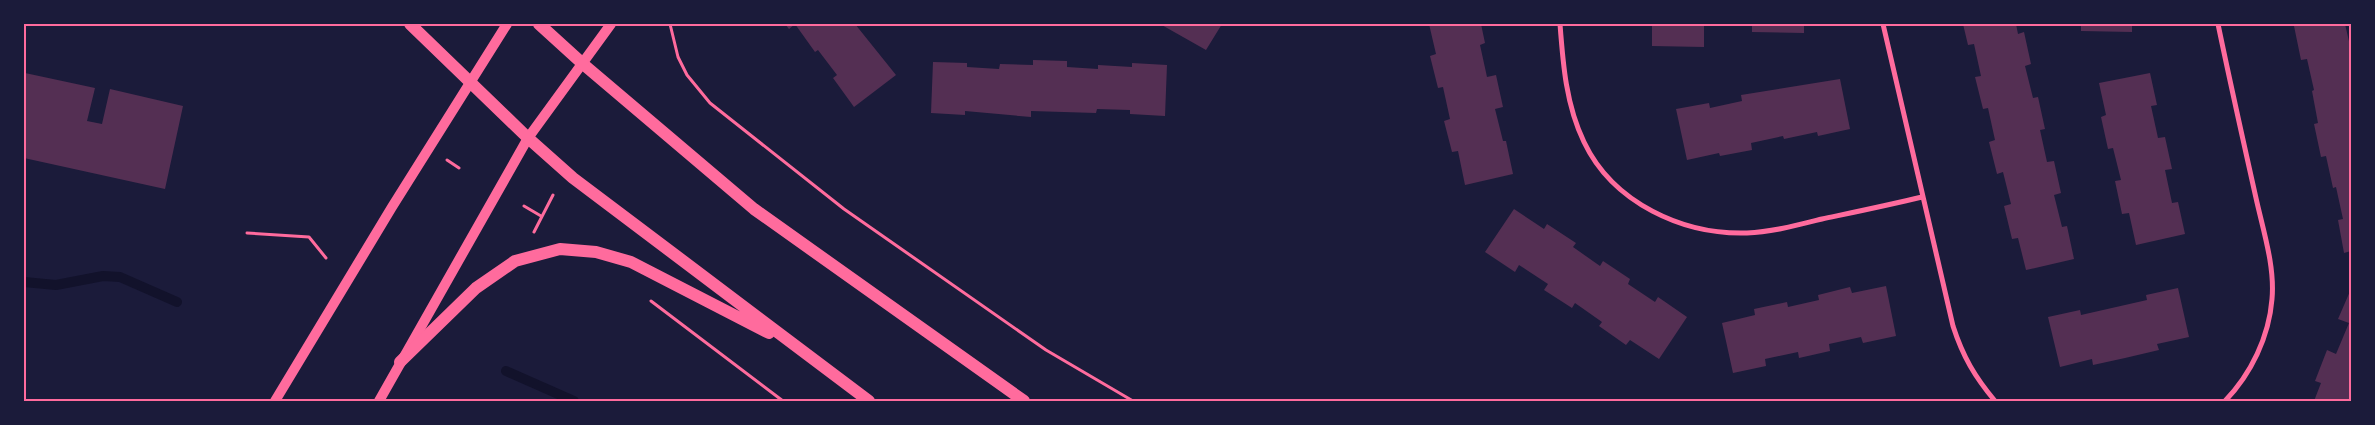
<svg xmlns="http://www.w3.org/2000/svg" width="2375" height="425" font-family="Figtree,sans-serif">
  <style>
    .lines { fill: none; stroke-linecap: round; stroke-linejoin: round }
    .stream { stroke: #12122b; stroke-width: 10 }
    .building { fill: #542f53 }
    .path { stroke: #ff6b9d; stroke-width: 3 }
    .minor { stroke: #ff6b9d; stroke-width: 5 }
    .secondary { stroke: #ff6b9d; stroke-width: 10 }
    .primary { stroke: #ff6b9d; stroke-width: 12 }
    .neatline { fill: none; stroke: #ff6b9d; stroke-width: 2 }
  </style>
  <rect width="100%" height="100%" fill="#1b1b3a"/>
  <g class="lines">
    <path class="stream" d="M24,282L56,285L103,276L120,277L177,302
      M506,371L574,401"/>
  </g>
  <path class="building" d="M785,24H855L896,75L854,107L833,78L837,75L818,50L815,52L795,24L789,29Z
    M1160,24H1222L1206,50Z
    M1429,24H1481L1485,43L1480,45L1487,77L1496,75L1503,107L1495,109L1503,141H1506L1513,174L1465,185L1458,151L1452,152L1444,121L1450,119L1443,87L1438,88L1430,56L1436,54Z
    M1652,24H1704V47L1652,46Z
    M1752,24H1804V33L1752,32Z
    M1963,24H2016L2018,34L2024,32L2031,64L2025,66L2033,98L2038,97L2045,129L2040,130L2047,162L2054,161L2061,193L2054,195L2062,227L2067,226L2074,259L2026,270L2018,238L2012,239L2004,206L2011,204L2003,172L1997,174L1989,142L1995,140L1988,108L1983,109L1975,77L1981,76L1974,44L1968,45Z
    M2081,24H2132V32L2081,31Z
    M2297,24H2345L2351,50V251L2344,253L2338,220L2343,219L2336,187L2333,188L2326,156L2321,157L2314,124L2318,123L2312,91L2314,90L2307,59L2301,60L2294,26H2298Z
    M1033,60L1067,61V67L1098,69V65L1132,67V63L1167,65L1165,116L1130,114V110L1097,109L1096,113L1031,111V117L965,111V115L931,113L933,62L967,63V67L999,69L1000,64L1033,65Z
    M25,73L95,88L87,121L102,124L110,89L183,106L165,189L24,158Z
    M2150,73L2157,105L2151,106L2158,138L2165,137L2172,169L2165,170L2172,203L2178,202L2185,234L2136,245L2129,213L2122,214L2115,181L2121,180L2113,148L2108,149L2101,117L2106,115L2099,83Z
    M1840,79L1850,129L1818,136L1817,132L1784,139L1783,136L1751,143L1752,150L1720,156L1719,153L1687,160L1676,109L1709,103L1710,108L1742,101L1741,95Z
    M1514,209L1544,229L1547,224L1576,243L1573,247L1600,266L1603,261L1630,279L1628,284L1655,302L1658,297L1687,317L1659,359L1630,340L1626,345L1599,326L1602,322L1575,303L1572,308L1544,290L1548,284L1519,265L1515,272L1485,252Z
    M1886,286L1896,336L1863,343L1861,337L1829,344L1830,351L1799,358L1798,352L1765,359L1766,366L1733,373L1722,323L1755,315L1754,309L1787,302L1788,307L1819,300L1818,295L1850,287L1852,293Z
    M2178,288L2189,337L2157,344L2159,350L2125,358L2093,365L2092,359L2060,367L2048,317L2080,310L2081,315L2147,300L2146,295Z
    M2351,289V401H2314L2321,383L2315,381L2327,350L2336,354L2349,323L2338,319Z"/>
  <g class="lines">
    <path class="path" d="M670,24L678,57L687,75L710,103L844,209L1046,350L1133,401
      M447,160L459,168
      M524,206L541,216
      M534,232L553,195
      M247,233L309,237L326,258
      M651,301L783,401"/>
    <path class="minor" d="M1560,24C1563,64 1566,105 1584,142C1613,203 1683,235 1747,233C1772,232 1798,225 1822,219C1855,212 1889,205 1922,197
      M1883,24L1953,326C1963,357 1975,377 1995,401
      M2218,24C2230,82 2243,140 2256,198C2263,230 2275,266 2272,299C2269,337 2251,374 2225,401"/>
    <path class="secondary" d="M275,401L392,207L507,24
      M379,401L528,138L611,24"/>
    <path class="primary" d="M410,24L528,138L573,178L869,401
      M539,24L583,64L754,209L1024,401
      M400,362L476,288L515,261L560,249L596,252L631,262L769,333"/>
  </g>
  <rect width="2375" height="425" fill="none" stroke="#1b1b3a" stroke-width="50"/>
  <rect x="25" y="25" width="2325" height="375" class="neatline"/>
</svg>
